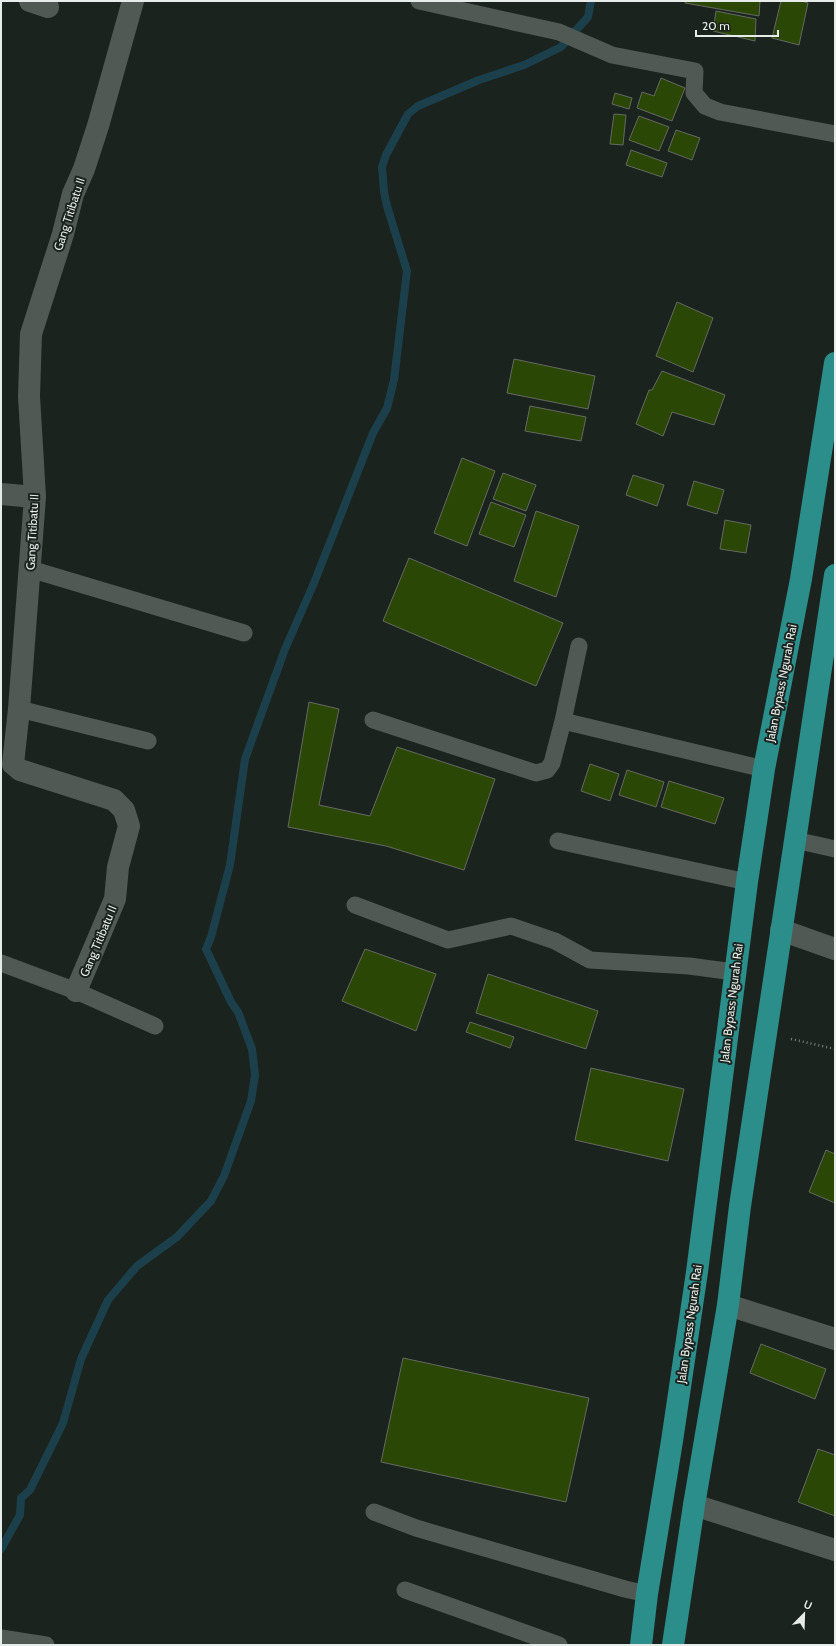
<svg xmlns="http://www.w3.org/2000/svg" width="836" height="1646" font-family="Cabin,sans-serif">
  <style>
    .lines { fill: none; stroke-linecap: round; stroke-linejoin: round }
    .stream { stroke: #1b404c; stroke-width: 8 }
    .building { fill: #2b4706; stroke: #656961 }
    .path { stroke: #7c837f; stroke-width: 2.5; stroke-dasharray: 1 3; stroke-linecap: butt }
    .service { stroke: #515954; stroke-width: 17 }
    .minor { stroke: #515954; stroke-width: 22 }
    .trunk { stroke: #2c8e8a; stroke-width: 22 }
    .labels { text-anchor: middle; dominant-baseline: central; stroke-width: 4; stroke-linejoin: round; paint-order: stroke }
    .street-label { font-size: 12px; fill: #e6ece9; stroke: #1b231f }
  </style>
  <rect width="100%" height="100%" fill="#1b231f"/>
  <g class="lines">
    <path class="stream" d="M1,1549L20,1515L21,1498L30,1490L63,1423L81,1359L108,1300L137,1266L177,1237L211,1201L224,1176L251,1101L255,1075L252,1049L238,1012L231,1002L206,949L211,937L230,865L245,759L285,649L314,583L373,433L387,408L394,380L407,271L387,206L384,192L382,167L386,155L408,114L418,106L479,80L524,65L561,47L588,17L591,1"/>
  </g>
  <path class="building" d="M685,1H760L759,16L685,3Z
    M781,1H801L808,3L799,45L772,38Z
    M716,11L756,19L755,41L713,31Z
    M661,78L685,88L672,121L637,108L642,92L654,96Z
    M615,93L632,98L629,109L612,104Z
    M614,114L626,115L623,145L610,144Z
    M639,116L669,127L659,151L629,140Z
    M676,130L700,138L692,160L668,151Z
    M631,150L667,163L662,177L626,165Z
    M677,302L713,318L693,372L656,356Z
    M514,359L595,376L588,409L507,393Z
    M662,371L725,395L714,425L672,412L663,436L636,424L649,390H652Z
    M530,406L586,417L581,441L525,431Z
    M462,458L495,471L467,546L434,533Z
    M503,473L536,485L526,511L493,499Z
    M633,475L664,485L657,506L626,495Z
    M694,481L724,490L717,514L687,505Z
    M491,502L526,515L514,547L479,534Z
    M536,511L579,526L556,597L514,581Z
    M725,520L751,525L746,553L720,549Z
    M409,558L563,623L536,686L383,621Z
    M309,702L339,709L319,805L370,816L397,747L495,779L464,870L386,846L288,827Z
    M590,764L619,774L610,801L581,791Z
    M627,770L664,782L656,807L619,795Z
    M669,781L724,798L715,824L661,807Z
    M365,949L436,974L416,1031L342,1001Z
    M488,974L598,1011L586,1049L476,1013Z
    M470,1022L514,1037L510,1048L466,1032Z
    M591,1068L684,1089L668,1161L575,1140Z
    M826,1150L835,1154V1203L809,1192Z
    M761,1344L826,1369L815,1399L750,1373Z
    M403,1358L589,1398L566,1502L381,1462Z
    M818,1449L835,1455V1516L798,1502Z"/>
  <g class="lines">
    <path class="path" d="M791,1039L835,1049"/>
    <path class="service" d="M419,1L559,32L612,55L695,71L694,93L705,106L720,112L835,134
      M30,569L244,633
      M19,709L148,741
      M373,720L536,773L547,770L552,763L563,721L579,646
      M563,721L764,769
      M795,840L835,849
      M558,841L747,882
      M355,905L448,940L511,926L555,941L590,960L689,966L734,972
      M1,963L76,991L155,1026
      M374,1512L416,1528L625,1589L647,1594
      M405,1590L559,1645
      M1,1638L46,1645"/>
    <path class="minor" d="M30,1L48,7
      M1,494L35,497
      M781,930L835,949
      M76,991L115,899L118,867L129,826L124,810L114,800L20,770L13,764L19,709L35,497L29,396L31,334L63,234L73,194L84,169L98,126L133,1
      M728,1305L835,1339
      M694,1505L835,1550"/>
    <path class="trunk" d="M641,1645L647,1594L672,1441L697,1272L747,882L764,769L801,579L835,363
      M673,1645L694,1505L728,1305L740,1206L835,575"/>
  </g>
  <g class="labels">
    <g class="street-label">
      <text transform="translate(69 214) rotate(-72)">Gang Titibatu II</text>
      <text transform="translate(32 532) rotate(-87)">Gang Titibatu II</text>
      <text transform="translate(781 683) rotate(-79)">Jalan Bypass Ngurah Rai</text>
      <text transform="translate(98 941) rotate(-67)">Gang Titibatu II</text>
      <text transform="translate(731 1003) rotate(-83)">Jalan Bypass Ngurah Rai</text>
      <text transform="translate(689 1324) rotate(-82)">Jalan Bypass Ngurah Rai</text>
    </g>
  </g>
  <rect width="836" height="1646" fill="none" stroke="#e6ece9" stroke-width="4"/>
  <g transform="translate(804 1614) rotate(23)" stroke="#1b231f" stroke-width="3" paint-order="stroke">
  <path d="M0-3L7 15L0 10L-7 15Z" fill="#e6ece9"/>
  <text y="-6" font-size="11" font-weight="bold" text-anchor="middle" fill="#e6ece9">U</text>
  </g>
  <path d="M696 30v6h82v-6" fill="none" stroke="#e6ece9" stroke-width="2"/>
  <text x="702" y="30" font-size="12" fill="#e6ece9" stroke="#1b231f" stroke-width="3" paint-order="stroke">20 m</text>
</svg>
